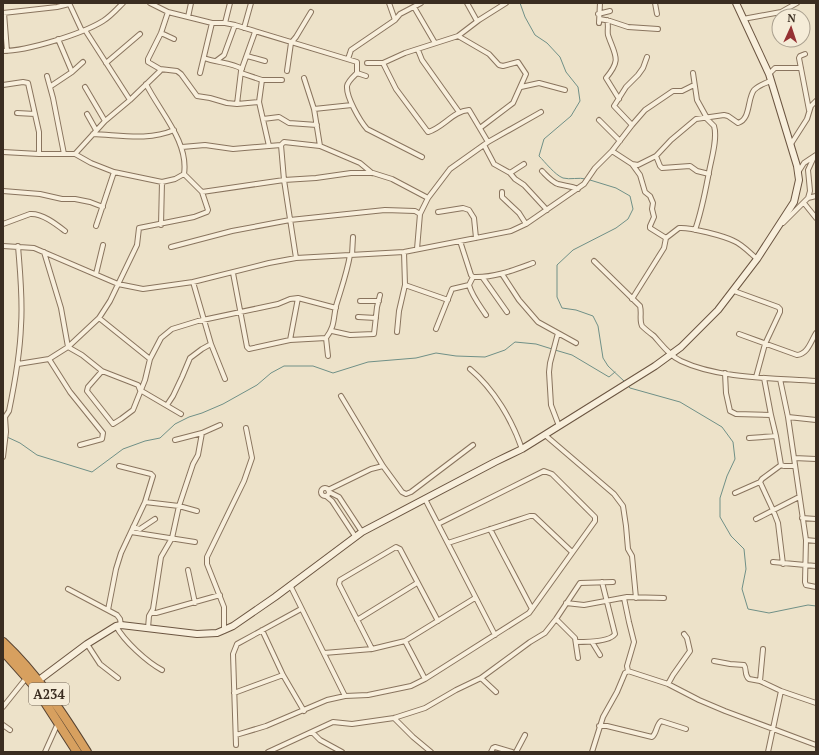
<svg xmlns="http://www.w3.org/2000/svg" width="819" height="755" font-family="'PT Serif',serif">
  <style>
    .lines { fill: none; stroke-linecap: round; stroke-linejoin: round }
    .stream { stroke: #709087; stroke-width: 1 }
    .street-casing { stroke: #89745e; stroke-width: 6 }
    .secondary-casing { stroke: #6b5541; stroke-width: 8 }
    .highway-casing { stroke: #574332; stroke-width: 10 }
    .street { stroke: #f8efdc; stroke-width: 4 }
    .secondary { stroke: #f8efdc; stroke-width: 6 }
    .highway { stroke: #d7a05f; stroke-width: 8 }
    .labels { text-anchor: middle; dominant-baseline: central; stroke-width: 3.5; stroke-linejoin: round; paint-order: stroke }
    .shield { fill: #f5ecd8; stroke: #726658; stroke-width: 1 }
    .shield-label { font-size: 13px; font-weight: bold; fill: #3a2d21 }
  </style>
  <rect width="100%" height="100%" fill="#ede2c9"/>
  <g class="lines">
    <path class="stream" d="M520,3L525,17L535,35L547,43L560,57L566,72L578,87L580,101L571,116L544,139L539,156C545,162 555,175 563,178C570,180 579,177 586,179
      M590,180L616,188L630,196L633,209L628,219L616,228L573,250L557,265V297L562,308L576,310L593,316L598,326L603,358L608,366L625,382
      M555,350L572,355L609,377L615,372
      M628,386L630,388L680,402L722,427L733,442L735,459L727,476L720,498V517L731,536L744,549L746,569L742,589L748,609L769,613L808,605L816,606
      M7,437L20,443L37,455L92,472L123,449L145,441L160,438L175,424L189,417L202,413L223,404L257,385L271,373L284,366H313L333,373L368,362L416,358L436,353L456,356L485,357L505,350L515,342L536,344L552,349"/>
    <defs>
      <path id="street" d="M69,3L82,31
        M150,3L168,12L212,23H225L235,25L357,62V73C354,76 348,81 347,86C346,97 360,121 367,129L422,157
        M389,3L395,20
        M467,3L477,21
        M655,3L657,14
        M414,7L435,43
        M168,12L161,33L148,59V62L160,69L177,71L181,74L197,96L210,98L227,103L237,104L259,102
        M3,13L57,7L69,4
        M4,13L7,51
        M598,14L610,11
        M188,17L191,3
        M600,19L610,21L628,27L658,29
        M743,19L781,12L797,3
        M607,20C609,25 607,30 608,35C615,56 622,59 606,78L619,99
        M225,23L230,3
        M599,23L600,3
        M244,28L251,3
        M85,30L130,100
        M161,33L174,39
        M458,36L489,54L499,65L503,66L518,62L526,74L513,103L480,128
        M58,39L72,72
        M418,50L422,60L459,112
        M3,51C27,51 82,34 103,21C110,17 117,9 123,3
        M805,54L800,56L799,58L809,110
        M247,56L265,61
        M204,58C217,63 231,62 242,69
        M348,59L351,50L395,20L400,14L421,3
        M216,61L224,55L235,25
        M106,63L140,34
        M367,63H383L405,53L458,36L479,20L506,3
        M383,63L396,89L428,132C443,128 453,111 469,110L488,142
        M287,71L291,43L296,37L311,12
        M200,73L212,23
        M241,73L262,80H282
        M357,73L366,76
        M693,73L697,100L707,118
        M769,74L775,68H801
        M47,76L53,98L64,154
        M304,78L314,109L320,146
        M262,80L259,102L269,146
        M146,84C160,112 189,142 184,174
        M3,85L23,82L28,83L39,132V154
        M51,86L72,72L83,62
        M85,87L105,121
        M521,87L539,83L565,90
        M237,104L241,71L255,32
        M314,109L352,105
        M17,113L35,114
        M87,114L96,130
        M263,119L279,117L289,123L317,125
        M599,120L620,141
        M632,125L614,106L626,87L638,75L643,68L647,57
        M93,134C120,135 149,141 174,130
        M791,144L807,119L811,106L816,101
        M281,145L284,180L296,258
        M484,145L494,164L510,173L515,179L524,185L547,210
        M182,147L205,145L233,149L281,145L284,142L320,146L360,163L372,173
        M612,151L632,164L640,175L645,192L650,196L653,203L652,209L654,217L650,226V228L666,238
        M3,152L39,154H75L91,163L114,172L162,182L175,179L184,174
        M75,154L105,121L130,100L160,71V69
        M656,156L660,166L662,168L690,166L697,171L709,174
        M632,164L638,165L656,156L671,140L696,119L724,115L728,116L738,123C751,119 747,99 754,90C759,85 765,83 771,81
        M542,171C547,176 552,182 558,184C565,186 571,186 578,189
        M799,171L804,163L816,155
        M510,173L524,164
        M3,191L40,194L62,199H75L90,202L103,207
        M202,192L284,180L316,178L351,173H373L392,179L428,198
        M502,192V197L519,213L526,224
        M808,198L816,196
        M804,203L816,218
        M438,212L463,208L469,210L474,218L476,238
        M783,223L808,198L810,191L808,170L814,157
        M3,224L30,214C42,213 56,224 65,231
        M161,225L162,182
        M96,226L114,172
        M695,230C702,210 705,193 709,172C711,160 718,138 714,126L706,118
        M460,241L471,275L473,277
        M3,246L34,248L118,284L143,289L193,282L269,263L296,258L404,252L511,231L526,224L584,184L595,168L612,151L632,125L645,110L673,91H682L694,85
        M171,247L232,231L290,220L385,210L415,211L420,214
        M417,249L420,214L428,198L450,169L488,142L541,112
        M44,252L61,308L68,347L82,355L102,371L138,385L140,390L181,414
        M352,255L353,237
        M594,261L640,306C642,313 639,320 642,326C646,330 650,333 654,336C662,345 670,356 681,361C719,379 774,378 816,381
        M233,273L247,347L249,349L290,340L326,338
        M96,274L103,245
        M502,274L519,300L538,322L576,343
        M473,277C494,278 514,270 533,263
        M473,277L469,285C472,296 480,306 486,315
        M483,278L507,312
        M193,282L211,344L225,379
        M405,285L448,300
        M734,291L778,307L780,309V312L765,344L756,377
        M632,299L664,248L666,238L679,228C690,227 724,236 734,241C743,245 750,253 757,259
        M360,301H379
        M358,317L376,318
        M99,318L150,359
        M436,329L452,289L469,285
        M332,331L350,335L374,334L377,307L380,295
        M397,332L399,311L405,285L404,252
        M558,333L550,363L549,372L551,405L559,426
        M739,334L797,355C808,354 811,341 816,333
        M290,340L298,298
        M328,356L326,338C335,326 333,320 336,306C341,289 347,273 350,255
        M49,359L70,392L103,433L102,439L80,445
        M18,364L49,359L68,347L99,318L110,301L137,245L139,228L194,217L207,212L208,210L202,192L184,174
        M470,369C494,389 512,420 522,449
        M102,371L88,387L87,391L113,424L121,419L133,410L145,380L150,359L161,338L172,329L198,321L278,304L290,299L298,298L336,308
        M725,373L726,393L730,411L736,414L771,415L776,436L781,465L784,466H795
        M764,378L771,415
        M780,379L788,417L806,540L805,582L806,585L816,587
        M341,396L383,466L402,492L406,494L411,492L473,445
        M167,405L173,396L182,377L190,358L202,349L211,344
        M788,417L816,420
        M545,435L614,494L623,506L626,526L628,549L632,556L636,598
        M749,438L776,436
        M175,440L202,433L220,425
        M3,457L6,432L5,417L9,411C15,382 20,355 21,326C23,299 20,272 18,246
        M794,458L816,459
        M781,465L762,479L760,482L773,510L778,523L783,564
        M321 492a4 4 0 1 1 8 0a4 4 0 1 1-8 0Z
        M328,490L371,469L383,466
        M329,492L339,497L362,532
        M735,493L760,482
        M326,496L332,501L355,536
        M425,499L495,635
        M145,502L179,506L197,511
        M802,518L816,519
        M756,519L799,497
        M133,527L140,529L155,519
        M490,529L532,609
        M131,532L195,542
        M806,540L816,541
        M448,543L530,516H534L572,552
        M773,562L816,566
        M188,570L195,603
        M290,585L345,696
        M68,589L117,615L120,619L121,625
        M624,598L629,622L634,642L627,666L628,671
        M566,603L584,605L627,597L664,598
        M108,610L116,569L121,553L145,502L153,476L151,474L119,466
        M151,613H156L220,595
        M556,619L575,638L578,658
        M357,620L417,583
        M116,626C124,641 147,662 162,670
        M148,628L149,616L153,609L161,557L172,538L179,506L193,464L198,455L202,433
        M224,630V607L207,564V557L244,481L252,458L246,428
        M262,630L283,675L304,711
        M405,641L425,679
        M576,642C586,642 610,642 615,634L602,582
        M592,642L600,655
        M87,644L100,664L118,678
        M372,649L339,584L340,580L396,547L400,549L438,621
        M324,653L372,649L405,641L475,598
        M714,661L730,664L744,665C747,669 744,675 749,679L760,681L781,691L816,703
        M481,678L496,692
        M760,681L763,649
        M668,684L673,675L690,651L687,638L684,634
        M234,693L283,675
        M3,707L27,677
        M394,718L413,737L431,752
        M3,725L10,730
        M599,726H607L652,737C657,733 656,725 661,721L686,729
        M312,732L320,740L342,752
        M236,735L266,726L327,700L345,696L368,695L411,686L425,679L529,613L595,521V517L552,474L544,471L438,524
        M236,745L233,654L237,644L301,609
        M45,752L58,723
        M268,752L333,722L352,724L394,718L425,708L456,690L481,678L530,642L545,633L556,619L580,583L613,582
        M491,752L493,748L495,747L512,752
        M516,752L525,735
        M592,752L603,717L617,692L625,673L628,671L668,684L699,700L725,711L816,745
        M768,752L781,691"/>
      <path id="secondary" d="M39,680L87,644L116,626L121,625L197,634L217,633L224,630L233,626L275,597L362,532L495,462L522,449L655,366L681,347L718,310L757,259L794,202L799,180L797,166L769,74L736,3"/>
      <path id="highway" d="M3,642C37,674 62,712 87,752
        M3,651L35,687L77,752"/>
    </defs>
    <use href="#street" class="street-casing"/>
    <use href="#secondary" class="secondary-casing"/>
    <use href="#highway" class="highway-casing"/>
    <use href="#street" class="street"/>
    <use href="#secondary" class="secondary"/>
    <use href="#highway" class="highway"/>
  </g>
  <g class="labels">
    <rect class="shield" x="29" y="683" width="40" height="22" rx="3"/>
    <g class="shield-label">
      <text x="49" y="694">A234</text>
    </g>
  </g>
  <rect width="819" height="755" fill="none" stroke="#3a2d21" stroke-width="8"/>
  <g transform="translate(791 28) rotate(3)"><circle r="19" fill="#f5ecd8" stroke="#aaa08f"/>
  <path d="M0-3L7 15L0 10L-7 15Z" fill="#953133"/>
  <text y="-6" font-size="11" font-weight="bold" text-anchor="middle" fill="#3a2d21">N</text>
  </g>
</svg>
